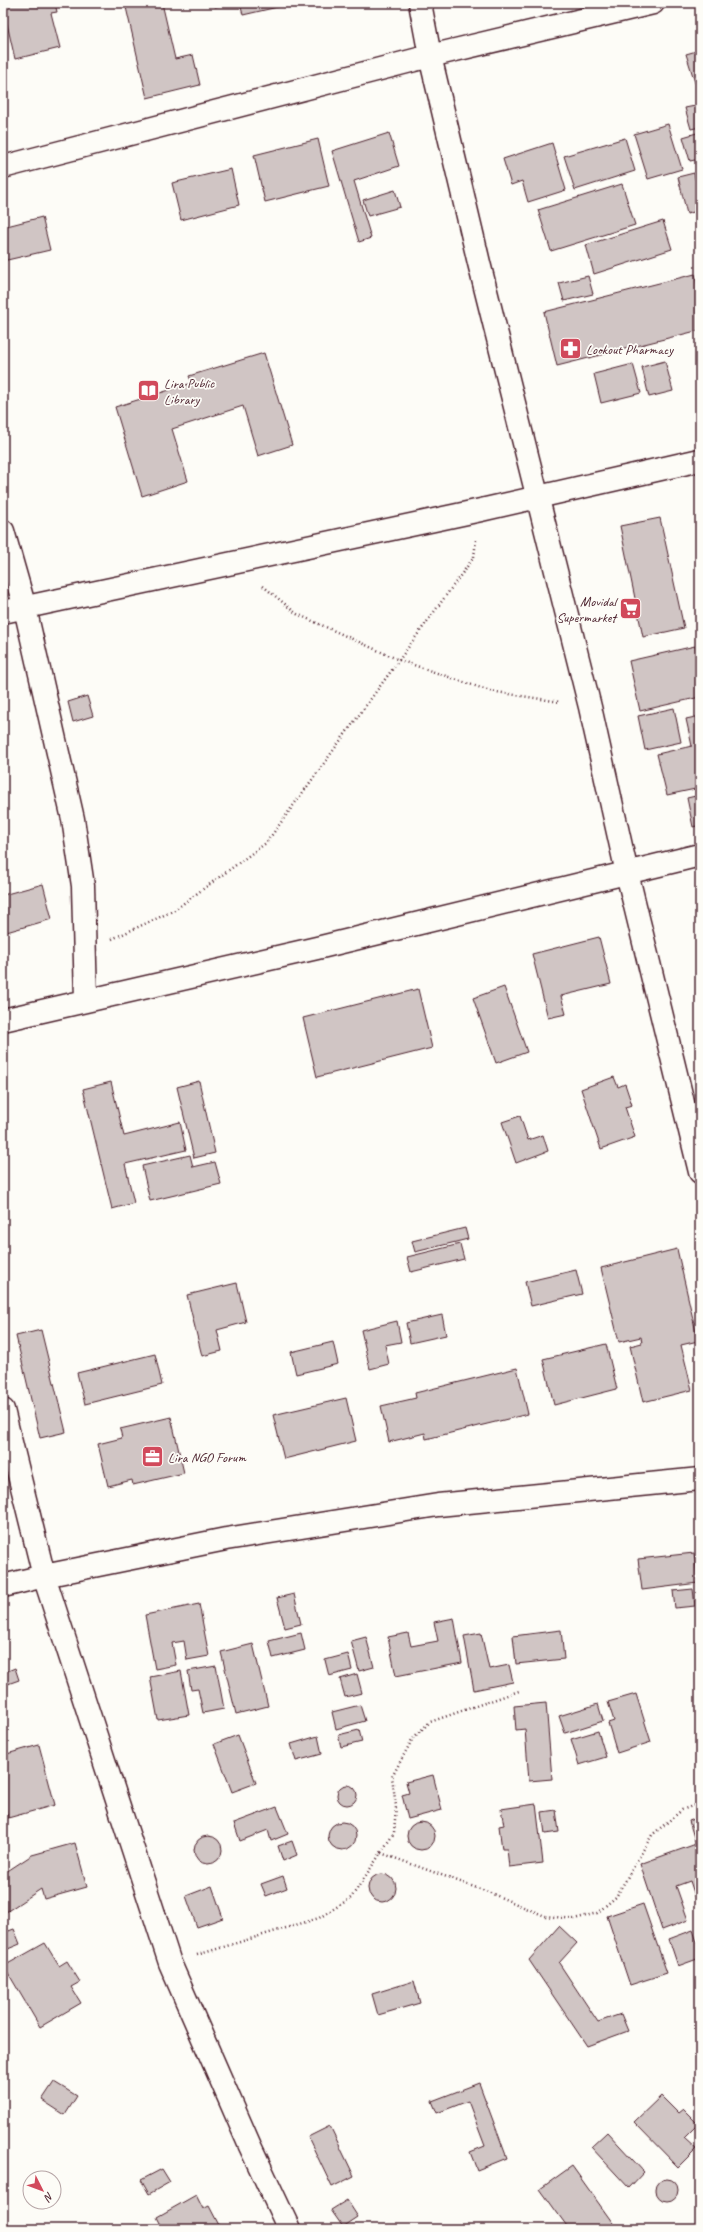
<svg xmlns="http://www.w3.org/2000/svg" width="703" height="2232" font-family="Caveat,sans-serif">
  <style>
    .building { fill: #d0c5c4; stroke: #4a1f2b }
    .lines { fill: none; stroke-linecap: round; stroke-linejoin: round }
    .minor-casing { stroke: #4a1f2b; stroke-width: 25 }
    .path { stroke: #4a1f2b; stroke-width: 2.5; stroke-dasharray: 1 3; stroke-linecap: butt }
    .minor { stroke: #fdfcf7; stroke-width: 22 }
    .labels { text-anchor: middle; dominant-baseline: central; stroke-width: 3.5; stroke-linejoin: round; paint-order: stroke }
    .poi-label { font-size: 14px; fill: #4a1f2b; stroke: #fdfcf7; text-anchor: start }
  </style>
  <rect width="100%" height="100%" fill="#fdfcf7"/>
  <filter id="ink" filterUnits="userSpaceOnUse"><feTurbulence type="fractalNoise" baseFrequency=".025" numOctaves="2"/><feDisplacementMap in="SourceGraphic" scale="8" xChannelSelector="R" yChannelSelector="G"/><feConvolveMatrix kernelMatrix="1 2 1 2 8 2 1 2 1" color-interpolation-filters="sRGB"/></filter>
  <g filter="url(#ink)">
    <path class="building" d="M3,3H55L57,12L51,13L60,48L15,59L7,24L3,25Z
      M125,3H162L175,59L193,55L200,85L147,98Z
      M214,3H232L215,7Z
      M240,3H281L282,6L243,15Z
      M700,50V91L698,92L686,54Z
      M700,105V127L691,129L685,108Z
      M668,124L682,169L648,179L634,134Z
      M700,132V159L690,161L683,137Z
      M389,133L399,166L354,181L371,238L359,242L332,151Z
      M625,138L635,171L575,190L564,156Z
      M318,139L329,186L265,202L254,155Z
      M552,143L566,190L528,202L522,181L511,185L503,159Z
      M231,169L239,205L181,220L172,183Z
      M694,173L697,188L700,187V210L687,214L678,177Z
      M622,184L635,225L551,251L538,210Z
      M395,190L400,207L368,216L363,200Z
      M42,217L50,250L3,261V240L7,239L3,227Z
      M663,221L672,249L594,274L586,245Z
      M695,274L700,296V330L557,366L544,312Z
      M588,276L593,294L564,301L559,283Z
      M264,353L292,445L258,456L243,406L172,429L188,481L142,496L115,407L192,383L189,376Z
      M665,361L673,391L649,397L642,367Z
      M633,364L641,393L601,403L594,374Z
      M660,518L684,628L643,637L620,526Z
      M695,646L700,667V697L640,711L629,661Z
      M87,696L93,716L73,722L68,702Z
      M674,708L681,742L645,750L638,716Z
      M700,716V788L667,795L657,754L692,746L686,719Z
      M700,795V825L693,827L687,798Z
      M43,884L52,919L3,933V895Z
      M599,937L611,984L561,996L566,1014L548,1018L532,954Z
      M504,987L527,1052L496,1063L473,998Z
      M418,989L432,1048L317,1077L303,1018Z
      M614,1077L618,1087L625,1084L632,1105L625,1107L635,1137L601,1149L581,1089Z
      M199,1081L215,1153L194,1158L177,1087Z
      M111,1082L124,1136L180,1122L186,1150L125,1164L134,1203L112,1209L83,1089Z
      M520,1116L528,1140L543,1135L548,1151L516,1163L502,1122Z
      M190,1155L193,1167L215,1162L221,1184L150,1201L142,1166Z
      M465,1228L468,1239L415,1252L412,1241Z
      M460,1244L464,1259L411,1272L407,1257Z
      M677,1249L698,1341L681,1345L692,1390L643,1402L630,1346L642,1343L641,1337L619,1342L601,1268Z
      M576,1270L582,1294L531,1306L525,1282Z
      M237,1283L246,1322L217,1330L222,1351L202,1356L187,1295Z
      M442,1315L446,1335L410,1343L406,1323Z
      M397,1321L401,1342L385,1345L389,1364L370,1369L361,1330Z
      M41,1330L66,1432L40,1438L16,1336Z
      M333,1342L338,1364L296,1374L291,1352Z
      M606,1344L617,1389L554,1405L543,1359Z
      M155,1354L162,1385L85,1404L77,1373Z
      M517,1368L528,1414L426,1439L425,1433L389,1442L381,1406L416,1398L415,1393Z
      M346,1398L356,1441L284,1459L273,1415Z
      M171,1417L184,1473L133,1485L132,1480L108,1486L98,1444L122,1438L120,1429Z
      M694,1553L698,1583L642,1590L638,1559Z
      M693,1589L695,1606L675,1608L673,1591Z
      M294,1594L301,1624L285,1628L277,1598Z
      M199,1604L209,1656L187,1660L184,1641L172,1643L176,1665L155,1669L145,1615Z
      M454,1618L462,1663L396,1676L388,1637L408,1633L411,1646L438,1641L434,1622Z
      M561,1630L564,1659L516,1664L513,1636Z
      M301,1633L305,1650L273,1658L269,1641Z
      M481,1633L489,1669L509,1665L513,1682L474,1690L464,1636Z
      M366,1637L374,1667L359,1671L351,1641Z
      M253,1644L268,1706L236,1714L221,1652Z
      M348,1654L352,1670L329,1676L325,1660Z
      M216,1666L224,1709L203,1713L198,1689L191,1690L188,1671Z
      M15,1668L19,1680L5,1685L3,1673Z
      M181,1671L189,1715L158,1720L150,1677Z
      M357,1674L362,1693L345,1697L340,1679Z
      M636,1694L651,1742L617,1753L608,1723L614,1721L608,1702Z
      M546,1703L552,1779L529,1781L525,1729L516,1730L514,1706Z
      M598,1704L603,1721L565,1733L559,1716Z
      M360,1705L365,1721L336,1729L332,1712Z
      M359,1730L362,1742L341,1747L338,1735Z
      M598,1731L606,1757L579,1765L571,1739Z
      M238,1735L256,1783L232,1792L214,1744Z
      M318,1736L322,1754L296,1761L291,1744Z
      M39,1745L55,1805L8,1818L3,1799V1755Z
      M433,1775L442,1810L408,1819L402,1795L409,1793L406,1782Z
      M337 1795a10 10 0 1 1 20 0a10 10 0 1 1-20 0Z
      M536,1804L543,1863L509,1867L507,1849H502L499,1826L504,1825L501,1809Z
      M277,1807L288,1834L271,1841L268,1830L240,1841L234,1823Z
      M556,1810L559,1832L545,1834L542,1812Z
      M700,1817V1911L690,1881L676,1886L688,1920L662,1930L640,1864L696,1844L689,1821Z
      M407 1836a14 14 0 1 1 28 0a14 14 0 1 1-28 0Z
      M328 1836a14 14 0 1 1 28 0a14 14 0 1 1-28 0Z
      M194 1850a14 14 0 1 1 28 0a14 14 0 1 1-28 0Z
      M292,1841L297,1855L283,1861L278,1846Z
      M75,1843L87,1887L44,1899L41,1889L3,1914V1874L32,1855Z
      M368 1888a14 14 0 1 1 28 0a14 14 0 1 1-28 0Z
      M283,1876L287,1888L266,1896L261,1884Z
      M212,1886L223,1918L197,1927L186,1896Z
      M643,1904L667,1973L630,1985L607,1916Z
      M559,1926L577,1943L559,1963L598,2022L621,2014L628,2031L587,2046L529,1960Z
      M14,1929L20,1944L3,1951V1933Z
      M693,1930L700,1951V1958L678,1966L669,1939Z
      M45,1943L59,1966L67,1961L80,1982L71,1987L81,2003L40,2027L4,1966Z
      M414,1981L420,2003L378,2015L372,1994Z
      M54,2082L77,2096L65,2115L42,2100Z
      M479,2083L507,2158L477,2170L470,2152L485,2146L468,2101L437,2113L432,2101Z
      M661,2096L678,2113L683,2109L698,2124L684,2138L696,2149L678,2167L634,2122Z
      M330,2126L354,2176L332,2187L308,2137Z
      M607,2132L644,2172L629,2188L591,2147Z
      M572,2166L617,2229H569L540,2189Z
      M162,2169L170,2182L149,2194L141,2180Z
      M656 2190a11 11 0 1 1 22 0a11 11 0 1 1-22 0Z
      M196,2195L203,2209L209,2206L221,2229H163L157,2217Z
      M347,2200L358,2217L343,2227L331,2210Z"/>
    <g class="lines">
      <defs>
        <path id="minor" d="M420,3L430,56L479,263L590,707L627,873L700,1172
          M3,167L430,56L653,3
          M3,531L25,608L73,819L83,886L86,1000
          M3,612L481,510L700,460
          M3,1020L317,948L700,855
          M3,1410L44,1576L170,1963L250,2146L289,2229
          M3,1586L44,1576L226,1539L438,1505L700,1479"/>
      </defs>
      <use href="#minor" class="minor-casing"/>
      <path class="path" d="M263,586L297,614L399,660L490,691L560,702
        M112,939L173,911L266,843L474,557L476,540
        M381,1853L488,1892L545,1916L574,1919L597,1913L616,1897L652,1835L682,1810L700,1803
        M197,1955L319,1918L351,1898L394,1833L396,1806L392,1777L413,1738L430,1722L519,1691"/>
      <use href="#minor" class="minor"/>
    </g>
  </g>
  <defs>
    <symbol id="pharmacy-square" viewBox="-11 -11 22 22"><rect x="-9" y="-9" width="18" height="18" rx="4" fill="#d1495b" stroke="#fdfcf7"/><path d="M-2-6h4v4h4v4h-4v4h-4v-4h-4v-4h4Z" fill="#fff"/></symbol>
    <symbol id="library-square" viewBox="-11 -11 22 22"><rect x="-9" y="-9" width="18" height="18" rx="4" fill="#d1495b" stroke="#fdfcf7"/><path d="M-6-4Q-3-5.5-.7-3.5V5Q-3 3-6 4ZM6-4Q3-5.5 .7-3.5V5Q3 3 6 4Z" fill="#fff"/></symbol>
    <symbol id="supermarket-square" viewBox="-11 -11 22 22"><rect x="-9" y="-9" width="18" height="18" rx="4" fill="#d1495b" stroke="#fdfcf7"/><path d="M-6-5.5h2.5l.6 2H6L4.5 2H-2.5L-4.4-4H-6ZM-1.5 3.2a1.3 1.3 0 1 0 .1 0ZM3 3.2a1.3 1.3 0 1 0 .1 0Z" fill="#fff"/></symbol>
    <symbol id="office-square" viewBox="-11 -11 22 22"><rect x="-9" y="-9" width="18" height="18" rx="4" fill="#d1495b" stroke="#fdfcf7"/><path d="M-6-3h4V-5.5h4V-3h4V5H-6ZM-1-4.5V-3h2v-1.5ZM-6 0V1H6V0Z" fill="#fff"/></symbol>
  </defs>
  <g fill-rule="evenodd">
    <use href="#pharmacy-square" x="558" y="336" width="25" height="25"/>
    <use href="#library-square" x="136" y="378" width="25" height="25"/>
    <use href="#supermarket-square" x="618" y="596" width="25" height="25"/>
    <use href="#office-square" x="140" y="1444" width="25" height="25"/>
  </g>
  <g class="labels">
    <g class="poi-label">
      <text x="586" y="349">Lookout Pharmacy</text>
      <text x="164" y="383">Lira Public<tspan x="164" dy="16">Library</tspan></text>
      <text x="616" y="601" text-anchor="end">Movidal<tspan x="616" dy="16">Supermarket</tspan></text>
      <text x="168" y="1457">Lira NGO Forum</text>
    </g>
  </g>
  <rect width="703" height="2232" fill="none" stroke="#fdfcf7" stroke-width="16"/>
  <rect x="8" y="8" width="687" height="2216" fill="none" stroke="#4a1f2b" stroke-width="1.5" filter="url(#ink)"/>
  <g transform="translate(42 2190) rotate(132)"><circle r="19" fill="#fdfcf7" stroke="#b5a4a5"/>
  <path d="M0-3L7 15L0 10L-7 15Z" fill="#d1495b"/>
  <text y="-6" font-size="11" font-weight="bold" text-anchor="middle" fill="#4a1f2b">N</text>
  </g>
</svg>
